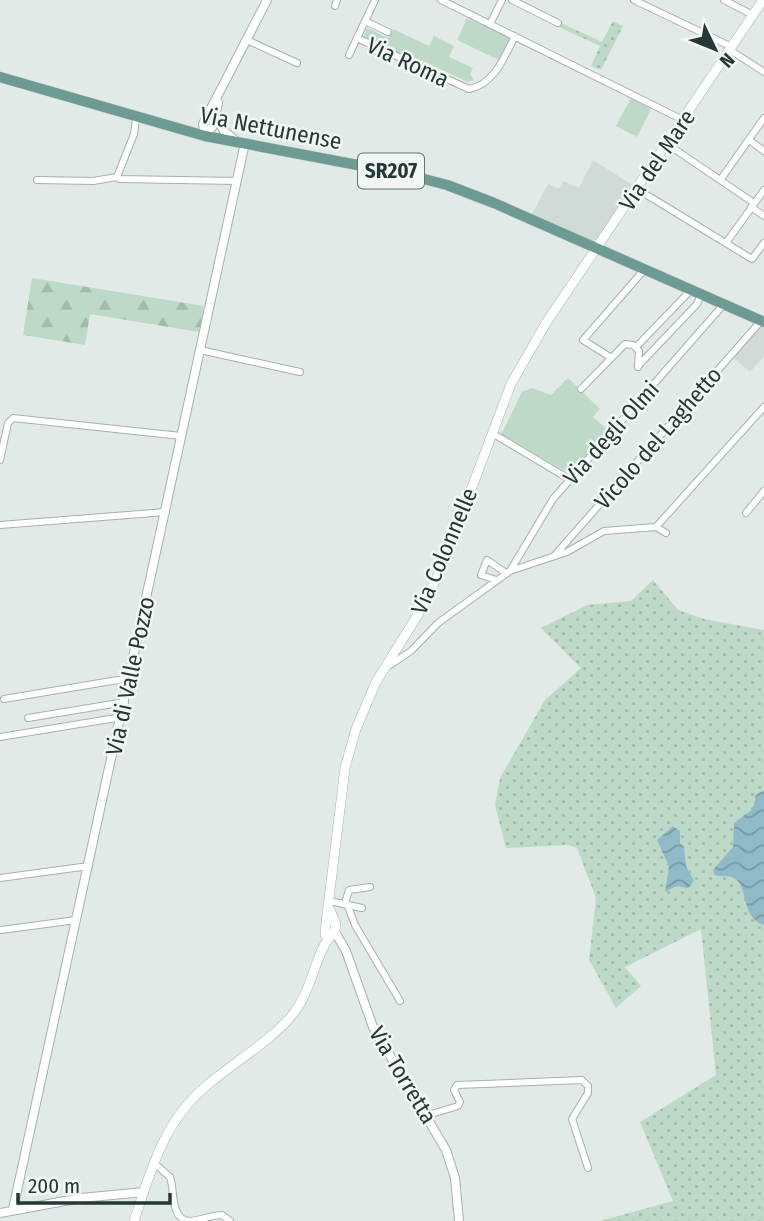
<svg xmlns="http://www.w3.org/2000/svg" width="764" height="1221" font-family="'Fira Sans Condensed',sans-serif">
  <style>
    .built { fill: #d0dad6 }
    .grass { fill: url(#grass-dots) }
    .forest { fill: url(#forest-firs) }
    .park { fill: #bdd9c7 }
    .water { fill: url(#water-waves) }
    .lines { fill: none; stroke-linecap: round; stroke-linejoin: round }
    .minor-casing { stroke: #a5b1ae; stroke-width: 8 }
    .tertiary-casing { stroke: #a5b1ae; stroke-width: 10 }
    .secondary-casing { stroke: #a2b5b0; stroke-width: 10 }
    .primary-casing { stroke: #bdc4c2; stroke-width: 11 }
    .minor { stroke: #fff; stroke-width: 6 }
    .tertiary { stroke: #fff; stroke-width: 8 }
    .secondary { stroke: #fff; stroke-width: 9 }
    .primary { stroke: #6b9b93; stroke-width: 10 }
    .labels { text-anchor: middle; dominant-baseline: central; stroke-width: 5; stroke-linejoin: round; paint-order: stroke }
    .shield { fill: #f2f7f5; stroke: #62726f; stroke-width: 2 }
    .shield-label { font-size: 21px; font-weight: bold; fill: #243935 }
    .street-label { font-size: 23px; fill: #243935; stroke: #f2f7f5 }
  </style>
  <defs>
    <pattern id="grass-dots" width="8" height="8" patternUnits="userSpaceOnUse" patternTransform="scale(1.75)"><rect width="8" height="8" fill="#bdd9c7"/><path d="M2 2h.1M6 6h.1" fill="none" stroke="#a2bbac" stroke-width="1.8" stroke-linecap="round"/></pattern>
    <pattern id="forest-firs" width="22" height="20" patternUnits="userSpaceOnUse" patternTransform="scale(1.75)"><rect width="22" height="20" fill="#bdd9c7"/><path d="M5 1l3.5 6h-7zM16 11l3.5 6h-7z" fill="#a2bbac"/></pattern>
    <pattern id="water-waves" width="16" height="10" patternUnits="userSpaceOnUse" patternTransform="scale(1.75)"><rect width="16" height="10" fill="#8fbbc9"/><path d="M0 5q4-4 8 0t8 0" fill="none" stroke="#7599a4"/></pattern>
  </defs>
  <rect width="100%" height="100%" fill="#e2eae7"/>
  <path class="built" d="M593,160L634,186L598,240L591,241L532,214L548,184L559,189L563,181L579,188Z
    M760,326L764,327V356L750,372L733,357Z"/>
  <path class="grass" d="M613,21L623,26L601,70L591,66L600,46L559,27L561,23L602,42Z
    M653,580L678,610L704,619L764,630V1221H600L673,1201L640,1122L716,1075L701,929L625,967L641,986L616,1008L589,960L596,898L577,848L568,845L506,848L495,805L500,778L545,700L581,668L541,628L587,605L631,601Z"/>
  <path class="forest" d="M32,278L204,306L199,332L90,314L85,345L23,335Z"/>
  <path class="park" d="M467,18L511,38L501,61L457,40Z
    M367,28L388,38L393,29L429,46L434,36L454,46L449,57L473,68L470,74L474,80L468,82L421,60L419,64L363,38Z
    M631,98L651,109L637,137L616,126Z
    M568,378L600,409L593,417L609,431L571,474L501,435L522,392L532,388L551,395Z"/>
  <path class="water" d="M764,790V925C739,918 750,881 731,877C726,875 720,877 715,875L713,870L733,847L734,823L753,809L756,795Z
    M673,826L680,831V843L684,847L686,866L694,881L688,888L676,886L665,892L669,866L657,840Z"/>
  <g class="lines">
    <defs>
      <path id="minor" d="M441,0L683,120
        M512,0L558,23
        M634,0L732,47
        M724,0L753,15
        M335,6L337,0
        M365,21L388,32
        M490,24L502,0
        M357,38L469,89C494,85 505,56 515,36
        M247,40L297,63
        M730,50L764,72
        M349,55L375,0
        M749,140L764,151
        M667,144L754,203
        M120,179L237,181
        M721,179L764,118
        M37,180L93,181L117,177L134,134L136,118
        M637,189L752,259L764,243
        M751,207L764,216
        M726,243L764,190
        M636,347L691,290
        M200,350L300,372
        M610,357L583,340L644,270
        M638,366L697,304L701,294
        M581,389L625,344L633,345L639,351L638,367
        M492,433L569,479
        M0,460L8,423L13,418L181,436
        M746,513L764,491
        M0,525L166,512
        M656,527L666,533
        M555,555L761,321
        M510,571L553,499L724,304
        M496,580L481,575L487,560L506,573
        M387,667L411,651L438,623L510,571L567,552L604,531L656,527L764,407
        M4,699L130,678
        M28,718L125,702
        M0,737L122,717
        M0,878L89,866
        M330,901L362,908
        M345,903L349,890L370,887
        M347,904L355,925L400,1001
        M1,930L76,920
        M428,1115L458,1106L460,1102L454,1090L457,1085L582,1080L588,1086V1093L572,1119L588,1168
        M154,1163L170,1177C175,1190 170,1218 188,1221C199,1221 211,1215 222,1215L230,1221"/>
      <path id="tertiary" d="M216,115L224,131L235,140
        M205,136L203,124L267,0
        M205,136L213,126L218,103
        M335,932L346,951L373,1027L446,1150L455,1178L459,1221
        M13,1209L245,143
        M0,1213L81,1198L144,1192"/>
      <path id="secondary" d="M330,910C334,919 340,929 330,937L325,935L326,923L331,920L336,924
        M326,923L345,768L356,729L376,682L422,608L441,569L511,384L546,323L763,0
        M134,1221C151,1170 164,1121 206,1086C235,1061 269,1043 293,1014C312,991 316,952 330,937"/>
      <path id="primary" d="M0,77L205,136L405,174L447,185L494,203L764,322"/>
    </defs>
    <use href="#minor" class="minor-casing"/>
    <use href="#tertiary" class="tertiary-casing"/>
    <use href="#secondary" class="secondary-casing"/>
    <use href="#primary" class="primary-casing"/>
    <use href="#minor" class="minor"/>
    <use href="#tertiary" class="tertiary"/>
    <use href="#secondary" class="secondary"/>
    <use href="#primary" class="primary"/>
  </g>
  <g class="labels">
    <rect class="shield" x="358" y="153.5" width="66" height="35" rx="5"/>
    <g class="shield-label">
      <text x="391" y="171">SR207</text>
    </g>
    <g class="street-label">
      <text transform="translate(408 62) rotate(25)">Via Roma</text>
      <text transform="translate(271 128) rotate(11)">Via Nettunense</text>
      <text transform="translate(657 160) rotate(-56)">Via del Mare</text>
      <text transform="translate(611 433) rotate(-48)">Via degli Olmi</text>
      <text transform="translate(658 438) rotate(-49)">Vicolo del Laghetto</text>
      <text transform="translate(444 551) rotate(-67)">Via Colonnelle</text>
      <text transform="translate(130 676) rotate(-78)">Via di Valle Pozzo</text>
      <text transform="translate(403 1075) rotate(59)">Via Torretta</text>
    </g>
  </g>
  <g transform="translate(715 49) rotate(133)" stroke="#f2f7f5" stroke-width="5" paint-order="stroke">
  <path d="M0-5L12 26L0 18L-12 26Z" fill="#243935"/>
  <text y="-10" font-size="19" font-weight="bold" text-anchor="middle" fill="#243935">N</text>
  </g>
  <path d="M18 1193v10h152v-10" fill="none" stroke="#243935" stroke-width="3.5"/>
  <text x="28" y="1193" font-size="21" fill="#243935" stroke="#f2f7f5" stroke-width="5" paint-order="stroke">200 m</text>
</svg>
